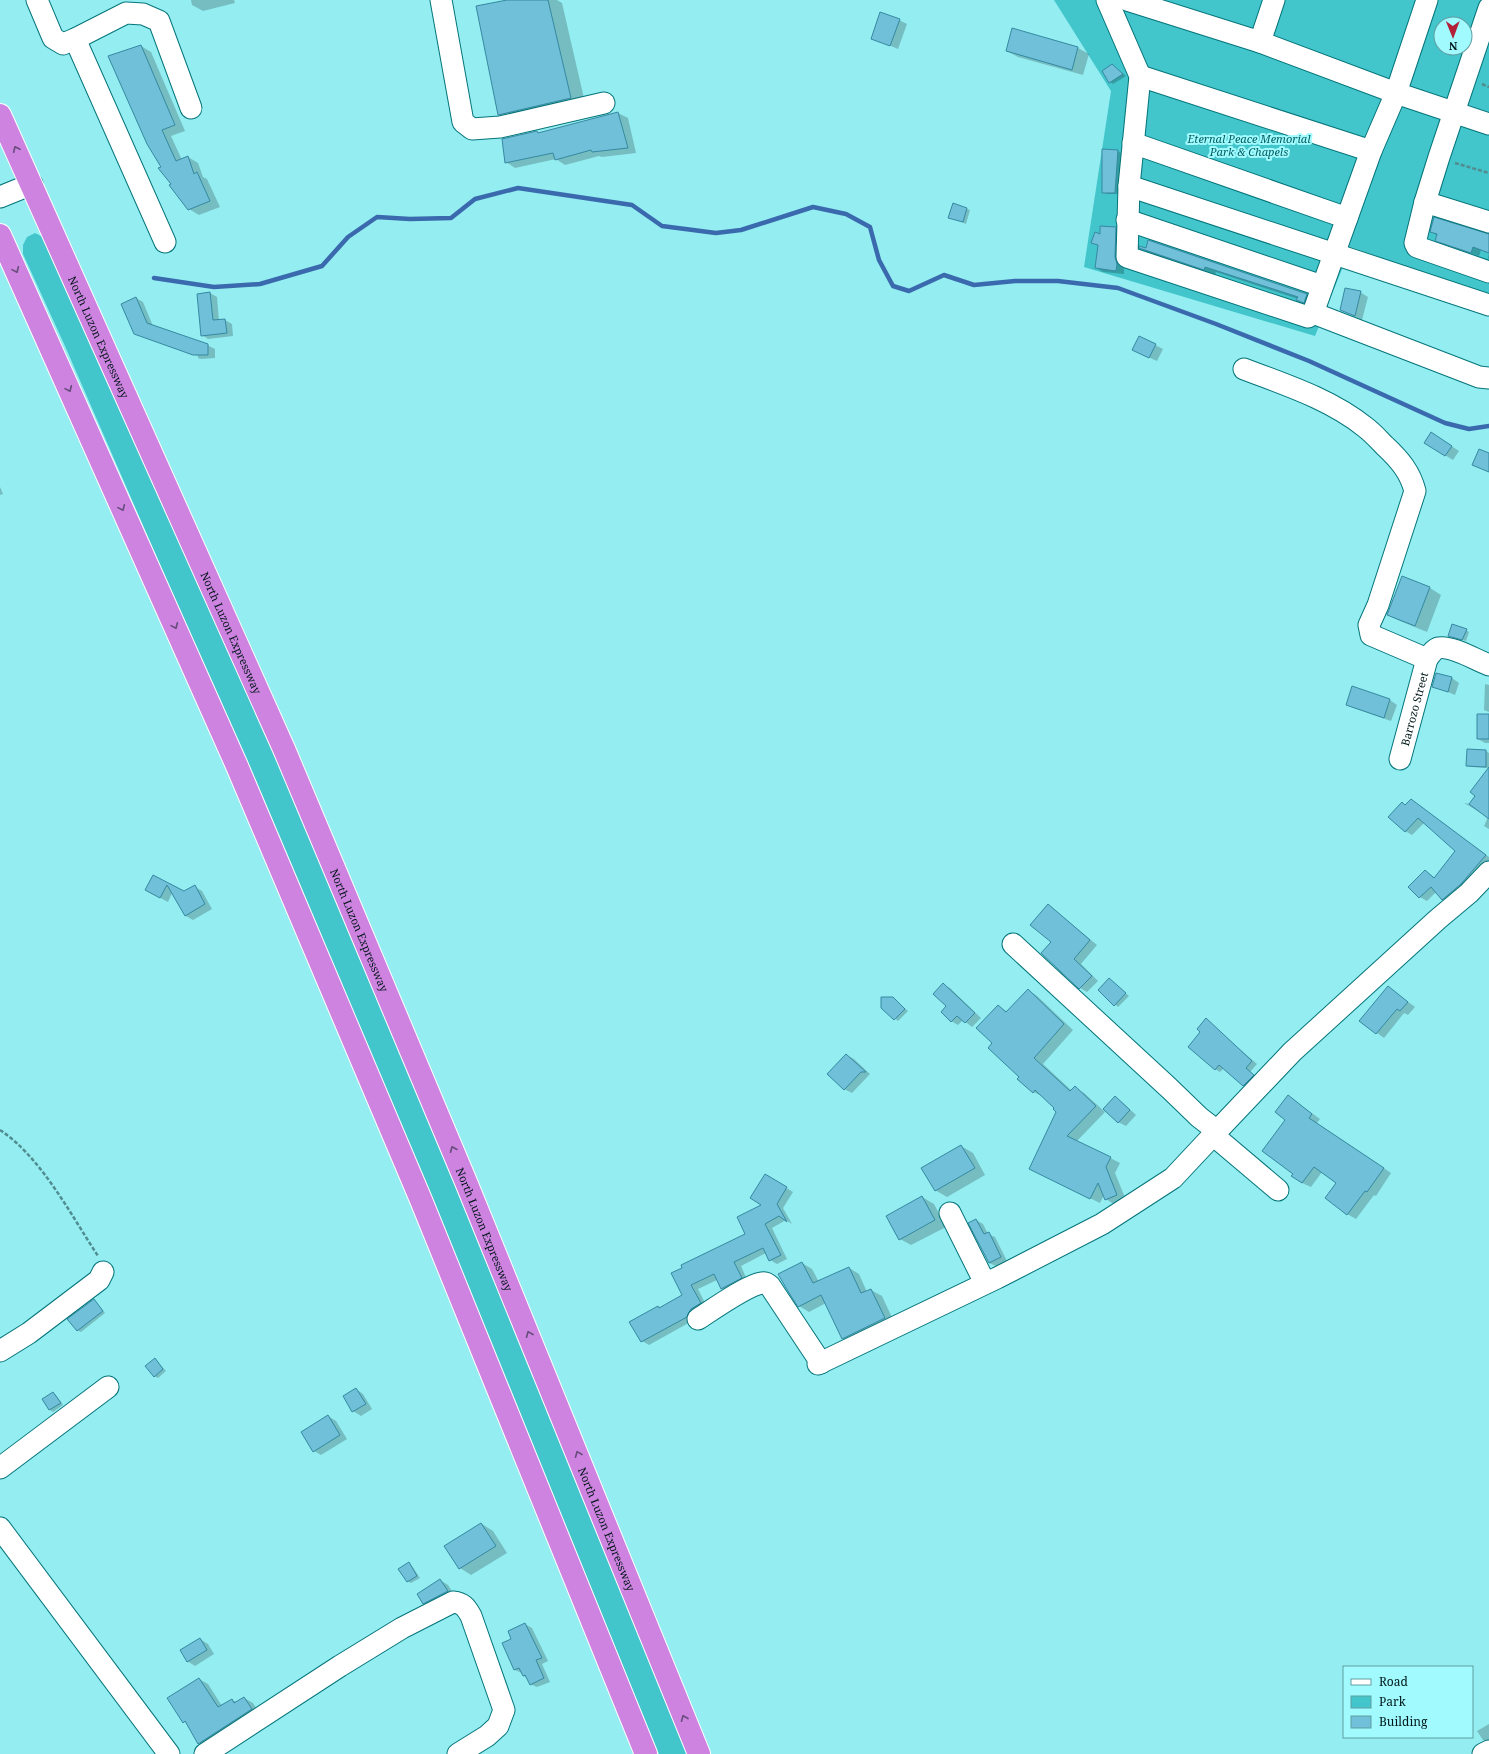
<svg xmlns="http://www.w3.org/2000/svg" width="1489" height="1754" font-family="'Noto Serif',serif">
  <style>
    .green { fill: #42c5cb; fill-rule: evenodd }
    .shadow { fill: #0003 }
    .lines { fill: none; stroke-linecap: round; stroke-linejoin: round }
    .stream { stroke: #3a6aad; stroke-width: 4.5 }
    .building { fill: #6fc0d8; stroke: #3689a0 }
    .minor-casing { stroke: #04757a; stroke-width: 23 }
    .highway-casing { stroke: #fff; stroke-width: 24 }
    .path { stroke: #518d90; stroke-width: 2.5; stroke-dasharray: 4 2; stroke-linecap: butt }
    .minor { stroke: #fff; stroke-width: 21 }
    .highway { stroke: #ce83e1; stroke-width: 22 }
    .oneway { stroke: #674d7c }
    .labels { text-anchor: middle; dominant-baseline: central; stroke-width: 4; stroke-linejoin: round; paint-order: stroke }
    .park-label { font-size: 11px; font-style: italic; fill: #005d60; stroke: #a0fafe }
    .street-label { font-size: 11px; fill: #001718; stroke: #a0fafe }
  </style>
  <rect width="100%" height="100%" fill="#93edf1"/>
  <path class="green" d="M1054,0H1489V296L1351,247L1315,336L1084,267L1111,91ZM1441,24H1465V48H1441Z
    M35,233L45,238L251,694L692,1754H659L443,1225L216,693L65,346L23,254V245L27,237Z"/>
  <path class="shadow" d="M191,0H234L235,3L203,11L192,5Z
    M513,0H557L562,3L586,107L514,123L498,114Z
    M899,20L907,24L898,49L872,38Z
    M1013,30L1078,48L1089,54L1083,75L1018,57L1007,51Z
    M141,46L151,52L185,131L171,136L182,160L188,157L198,163L203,177L207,179L220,207L199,215L189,209L162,168Z
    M1112,65L1126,76L1113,84L1110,82Z
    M618,113L628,118L636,153L602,157L599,156L565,165L556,159L515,168L506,162L537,132L540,134Z
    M1118,151L1121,153L1118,194H1107L1103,192Z
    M967,209L970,210L966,224L950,218Z
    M1116,228L1123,233L1122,262L1124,269V274L1103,272L1096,268L1099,246L1092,242L1101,235Z
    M1431,232L1489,235V259L1488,258L1489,253L1481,250L1479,256L1444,244L1436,240L1438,236Z
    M1140,248L1307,295L1318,301L1308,306L1297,300L1298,299L1216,272L1215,275L1151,254Z
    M1360,292L1368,297L1362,320L1341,310Z
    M210,293L217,297L219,321L225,320L232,324L233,336L208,339L202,335Z
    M136,298L143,302L153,326L207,345L215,349V358L201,359L198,358V356L135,334Z
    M1139,337L1163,349L1157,361L1141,354Z
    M1439,438L1459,451L1453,460L1425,443Z
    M0,487L3,494L0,495Z
    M1403,578L1430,588L1441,595L1427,632L1400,621L1388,615Z
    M1466,630L1469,632L1466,641L1449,636Z
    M1436,674L1452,678L1459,683L1455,695L1433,686Z
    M1485,684L1489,685V712L1484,710Z
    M1353,688L1390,700L1397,705L1391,721L1354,708L1347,704Z
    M1489,715V743H1485L1478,739Z
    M1486,751L1489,753V768L1471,767L1467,766Z
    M1489,769V829L1484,826L1488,817L1464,803L1471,804L1477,796Z
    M1411,800L1489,857V864L1450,903L1443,899L1436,892L1427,901L1420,897L1410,887L1426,871L1435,878L1456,851L1425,822L1412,835L1405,831L1406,806Z
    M153,877L184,893L195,887L202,891L212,909L193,920L186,916L172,893L168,902L153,894Z
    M1048,906L1055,910L1097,945L1081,964L1098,981L1087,992L1080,988L1042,953L1052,942Z
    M1109,979L1129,996L1118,1007L1099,990Z
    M943,985L950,988L981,1018L972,1027L963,1020L958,1025L951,1021Z
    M1388,987L1415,1007L1408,1015L1404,1013L1384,1038L1360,1021Z
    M1028,990L1037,996L1073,1030L1043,1064L1072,1091L1075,1088L1084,1093L1105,1112L1077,1141L1120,1163L1115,1173L1126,1200L1115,1205L1106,1199L1104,1195L1100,1203L1030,1169L1058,1112L1056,1108L1044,1097L1033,1092L994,1043L998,1006L1008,1012Z
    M893,998L908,1011L898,1021L882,1008Z
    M1206,1020L1257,1064L1250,1072L1258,1078L1249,1088L1224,1068L1220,1072L1215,1069L1202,1032Z
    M846,1055L854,1059L870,1074L852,1093L844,1089Z
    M1288,1096L1320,1119L1317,1123L1391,1173L1376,1196L1374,1195L1356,1219L1347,1214L1338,1182L1322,1172L1311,1187L1302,1183L1294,1173Z
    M1115,1098L1122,1102L1136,1115L1126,1126L1118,1122Z
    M961,1146L973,1153L985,1175L947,1197L935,1190Z
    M772,1179L793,1192L783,1208L792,1224L786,1220L772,1228L787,1259L777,1264L770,1260L766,1253L741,1266L748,1282L729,1293L722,1289L717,1280L698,1289L707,1307L694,1320L649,1345L642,1341L658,1307L660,1308L684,1296L673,1274L746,1234L763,1205Z
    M922,1197L934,1204L946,1227L911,1245L900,1239Z
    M976,1220L983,1224L988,1234L995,1237L1007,1261L996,1266L989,1263Z
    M802,1263L812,1269L819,1282L849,1268L859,1274L867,1292L871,1290L882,1296L895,1324L853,1344L843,1338L826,1303L809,1312L799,1306Z
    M94,1300L105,1313L81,1332L77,1330Z
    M155,1359L166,1371L158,1378L154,1376Z
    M356,1389L363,1394L372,1409L361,1416L353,1411L344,1397Z
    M53,1393L56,1395L63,1405L53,1412L50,1410L43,1399Z
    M328,1416L336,1421L347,1439L321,1455L314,1451Z
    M482,1524L493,1531L507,1553L471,1575L460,1568Z
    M409,1564L412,1566L420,1578L411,1583L407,1581Z
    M440,1580L448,1585L455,1596L431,1607L424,1603Z
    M525,1624L532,1628L548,1661L542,1664L550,1682L537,1687L530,1684L528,1678L523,1676L522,1673L515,1670L513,1640Z
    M200,1639L208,1644L214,1654L195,1666L187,1661Z
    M199,1679L208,1684L222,1706L232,1700L237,1702L244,1698L253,1703L260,1714L208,1748L199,1743L189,1725L184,1722Z
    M1489,1724V1743L1483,1740L1477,1731Z"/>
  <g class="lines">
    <path class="stream" d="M154,278L214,287L260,284L322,266L348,237L377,217L410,219L451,218L475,199L518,188L632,205L662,226L716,233L741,230L813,207L846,214L870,227L879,260L893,286L909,291L944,275L974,285L1015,281H1058L1118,288L1216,324L1309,361L1445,423L1469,429L1489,426"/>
  </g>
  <path class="building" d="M507,0H548L571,98L498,115L476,6Z
    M880,12L900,19L890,46L871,39Z
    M1012,28L1078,47L1072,70L1006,51Z
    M141,45L175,125L162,130L176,161L188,156L194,174L197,172L210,201L188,210L169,185L171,184L158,168L161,167L147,144L108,56Z
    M1112,64L1123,74L1109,83L1102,71Z
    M618,112L628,148L592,152L591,150L555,160L553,153L505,163L502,139L537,131L538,133Z
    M1102,149L1118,150L1115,193H1102Z
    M953,203L967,208L963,222L948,218Z
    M1434,217L1489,234V253L1473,247L1471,253L1435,241L1437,234L1430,232Z
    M1100,226L1116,227L1115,257L1117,264L1116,271L1095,268L1098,245L1091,243L1095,232L1100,234Z
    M1148,240L1307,294L1304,303L1296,300L1298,297L1205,267L1204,270L1139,248V246L1146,248Z
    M1345,288L1361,291L1355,316L1340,310Z
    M210,292L213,320L225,319L227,333L201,336L197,294Z
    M136,297L147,323L208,344V355H193L134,334L121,304Z
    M1139,336L1156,344L1149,358L1132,350Z
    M1431,432L1452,446L1445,456L1424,443Z
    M1479,449L1489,453V472L1472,465Z
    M1402,576L1430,587L1415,626L1387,615Z
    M1452,624L1467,629L1462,640L1448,636Z
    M1436,673L1452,677L1448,692L1432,687Z
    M1352,686L1390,699L1384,718L1346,705Z
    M1477,714H1489V739H1477Z
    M1467,749L1486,750V767L1466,766Z
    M1489,767V819L1469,804L1475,796L1470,792Z
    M1411,799L1486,855L1461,884L1442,900L1431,887L1419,898L1408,887L1425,870L1434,878L1455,851L1418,818L1405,832L1388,817L1402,802L1405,805Z
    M153,875L184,891L195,885L205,904L185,916L167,885L160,898L145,890Z
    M1048,904L1090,940L1074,959L1092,976L1079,989L1041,953L1051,942L1030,925Z
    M1109,978L1126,993L1114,1006L1098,990Z
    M943,983L975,1013L965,1023L957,1016L951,1022L941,1012L946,1006L933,994Z
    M1388,986L1408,1002L1400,1011L1397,1009L1376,1034L1359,1021Z
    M1028,989L1064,1024L1034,1058L1070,1091L1075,1086L1096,1106L1067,1136L1111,1157L1106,1167L1117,1195L1105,1200L1098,1183L1090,1199L1029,1169L1056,1112L1053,1109L1054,1108L1035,1090L1033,1093L1017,1079L1019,1077L988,1048L992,1043L976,1028L998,1005L1006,1012Z
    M881,997H893L905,1009L894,1020L881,1008Z
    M1206,1018L1252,1061L1246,1068L1254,1075L1243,1086L1219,1065L1215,1070L1188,1047L1200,1032L1197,1029Z
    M846,1054L866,1072H861L844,1090L827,1074Z
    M1288,1095L1312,1114L1309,1118L1384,1168L1367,1192L1365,1191L1347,1215L1325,1198L1336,1183L1314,1167L1302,1183L1291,1176L1293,1174L1262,1151L1285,1120L1275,1112Z
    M1115,1096L1130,1110L1118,1123L1103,1109Z
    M961,1145L975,1168L935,1191L921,1168Z
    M765,1174L787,1187L777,1204L787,1222L779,1216L765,1224L781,1255L769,1261L763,1248L734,1262L742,1278L721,1289L714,1274L691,1285L701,1303L691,1309L687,1317L641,1342L629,1322L658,1306L659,1308L682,1295L671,1273L682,1268L681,1265L745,1234L737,1217L761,1205L750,1198Z
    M922,1196L935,1220L899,1240L886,1216Z
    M976,1219L984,1234L989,1232L1001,1257L989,1263L968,1223Z
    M802,1262L813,1283L849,1267L861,1293L871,1289L885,1318L842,1339L821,1295L798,1307L786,1288L778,1274Z
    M94,1299L103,1311L77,1331L67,1319Z
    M155,1358L163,1369L154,1377L145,1366Z
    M356,1388L366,1404L352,1412L343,1396Z
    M53,1392L61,1403L49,1410L42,1399Z
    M328,1415L340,1435L313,1452L301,1432Z
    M481,1523L496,1546L459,1569L444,1546Z
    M409,1562L417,1576L407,1582L398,1569Z
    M440,1579L448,1591L423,1604L417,1594Z
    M525,1623L542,1658L536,1660L544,1678L530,1685L525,1675L523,1676L519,1668L514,1670L502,1643L511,1639L508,1631Z
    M200,1638L207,1650L187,1662L180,1650Z
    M199,1678L218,1707L232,1699L234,1703L244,1697L252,1709L198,1744L185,1721L183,1723L167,1698Z"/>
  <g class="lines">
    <defs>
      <g id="minor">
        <path d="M37,0L53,38L63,44L75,39L165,242"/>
        <path d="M441,0L463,122L472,129L500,127L604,103"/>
        <path d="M1107,0L1140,76L1129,186L1127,257L1308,317L1313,313L1371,151L1396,93L1427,0"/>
        <path d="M1127,0L1260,42L1396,93L1489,124"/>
        <path d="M1489,8L1439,157L1425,202L1415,243L1417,247L1489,272"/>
        <path d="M75,39L126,13L143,14L159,21L191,108"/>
        <path d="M1260,42L1274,0"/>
        <path d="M1140,76L1371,151"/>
        <path d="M1133,143L1347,218"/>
        <path d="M1129,186L1489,305"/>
        <path d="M0,197L32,184"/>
        <path d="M1425,202L1489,222"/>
        <path d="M1127,220L1322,286"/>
        <path d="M1313,313L1479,377L1489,378"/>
        <path d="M1244,369C1286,385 1330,399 1365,427C1373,433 1379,440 1385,446C1400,460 1410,472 1415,491L1378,605L1369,625L1371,635L1427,659"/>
        <path id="s1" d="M1400,759L1427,659C1430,655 1433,650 1438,648C1451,645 1476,660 1489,665"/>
        <path d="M1013,944L1169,1088L1199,1117L1217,1131L1292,1052L1438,919L1469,893L1489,872"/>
        <path d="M1213,1135L1278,1190"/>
        <path d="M950,1213L985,1283"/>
        <path d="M698,1319C712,1310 747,1285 762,1283C765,1282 768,1284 770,1286L821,1363"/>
        <path d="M0,1351L29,1333L99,1280L103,1272"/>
        <path d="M818,1364L997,1278L1102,1224L1173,1178L1217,1131"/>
        <path d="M0,1468L108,1387"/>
        <path d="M0,1528L169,1754"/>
        <path d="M205,1754L340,1666L402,1628L453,1602C463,1603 466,1607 471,1616L504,1710L498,1726L487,1736L458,1754"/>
        <path d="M1483,1754L1489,1751"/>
      </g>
      <g id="highway">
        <path id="s2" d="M0,115L284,749L466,1182L699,1754"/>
        <path d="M0,235L237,766L421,1200L646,1754"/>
      </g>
    </defs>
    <use href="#minor" class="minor-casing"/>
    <use href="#highway" class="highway-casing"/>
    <path class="path" d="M1482,84L1489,87
      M1455,163L1489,173
      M0,1130C41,1157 71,1215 98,1256"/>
    <use href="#minor" class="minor"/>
    <use href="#highway" class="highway"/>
  </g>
  <defs><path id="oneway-chevron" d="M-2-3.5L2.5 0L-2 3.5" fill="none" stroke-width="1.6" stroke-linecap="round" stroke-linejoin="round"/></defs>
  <g class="oneway">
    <use href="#oneway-chevron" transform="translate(16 149) rotate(-115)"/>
    <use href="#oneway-chevron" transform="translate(16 270) rotate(66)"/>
    <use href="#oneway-chevron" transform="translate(69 389) rotate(66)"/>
    <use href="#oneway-chevron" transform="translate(122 508) rotate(66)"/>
    <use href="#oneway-chevron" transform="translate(175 626) rotate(66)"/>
    <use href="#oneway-chevron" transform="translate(453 1149) rotate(-113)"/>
    <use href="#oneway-chevron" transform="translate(529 1334) rotate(-112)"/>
    <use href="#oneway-chevron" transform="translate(578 1454) rotate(-112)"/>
    <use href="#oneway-chevron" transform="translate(684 1718) rotate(-112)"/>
  </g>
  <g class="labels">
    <g class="park-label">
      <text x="1249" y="138">Eternal Peace Memorial<tspan x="1249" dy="13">Park &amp; Chapels</tspan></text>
    </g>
    <g class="street-label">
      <text stroke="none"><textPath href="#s2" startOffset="243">North Luzon Expressway</textPath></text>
      <text stroke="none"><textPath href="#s2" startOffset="567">North Luzon Expressway</textPath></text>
      <text stroke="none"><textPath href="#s1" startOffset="52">Barrozo Street</textPath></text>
      <text stroke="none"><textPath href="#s2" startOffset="891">North Luzon Expressway</textPath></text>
      <text stroke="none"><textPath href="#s2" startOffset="1215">North Luzon Expressway</textPath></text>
      <text stroke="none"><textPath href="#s2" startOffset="1539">North Luzon Expressway</textPath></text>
    </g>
  </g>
  <rect x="1343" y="1666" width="130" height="72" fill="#a0fafe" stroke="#609fa2"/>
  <rect x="1351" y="1679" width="20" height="6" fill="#ffffff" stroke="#609fa2"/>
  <text x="1379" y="1686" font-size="12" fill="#001718">Road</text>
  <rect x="1351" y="1696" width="20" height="12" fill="#42c5cb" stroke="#609fa2"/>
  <text x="1379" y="1706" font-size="12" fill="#001718">Park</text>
  <rect x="1351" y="1716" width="20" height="12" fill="#6fc0d8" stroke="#609fa2"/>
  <text x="1379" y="1726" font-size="12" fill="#001718">Building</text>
  <g transform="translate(1453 36) rotate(179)"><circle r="19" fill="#a0fafe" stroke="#609fa2"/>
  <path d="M0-3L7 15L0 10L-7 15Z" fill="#b21f36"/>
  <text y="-6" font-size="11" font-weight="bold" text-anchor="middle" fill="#001718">N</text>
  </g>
</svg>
